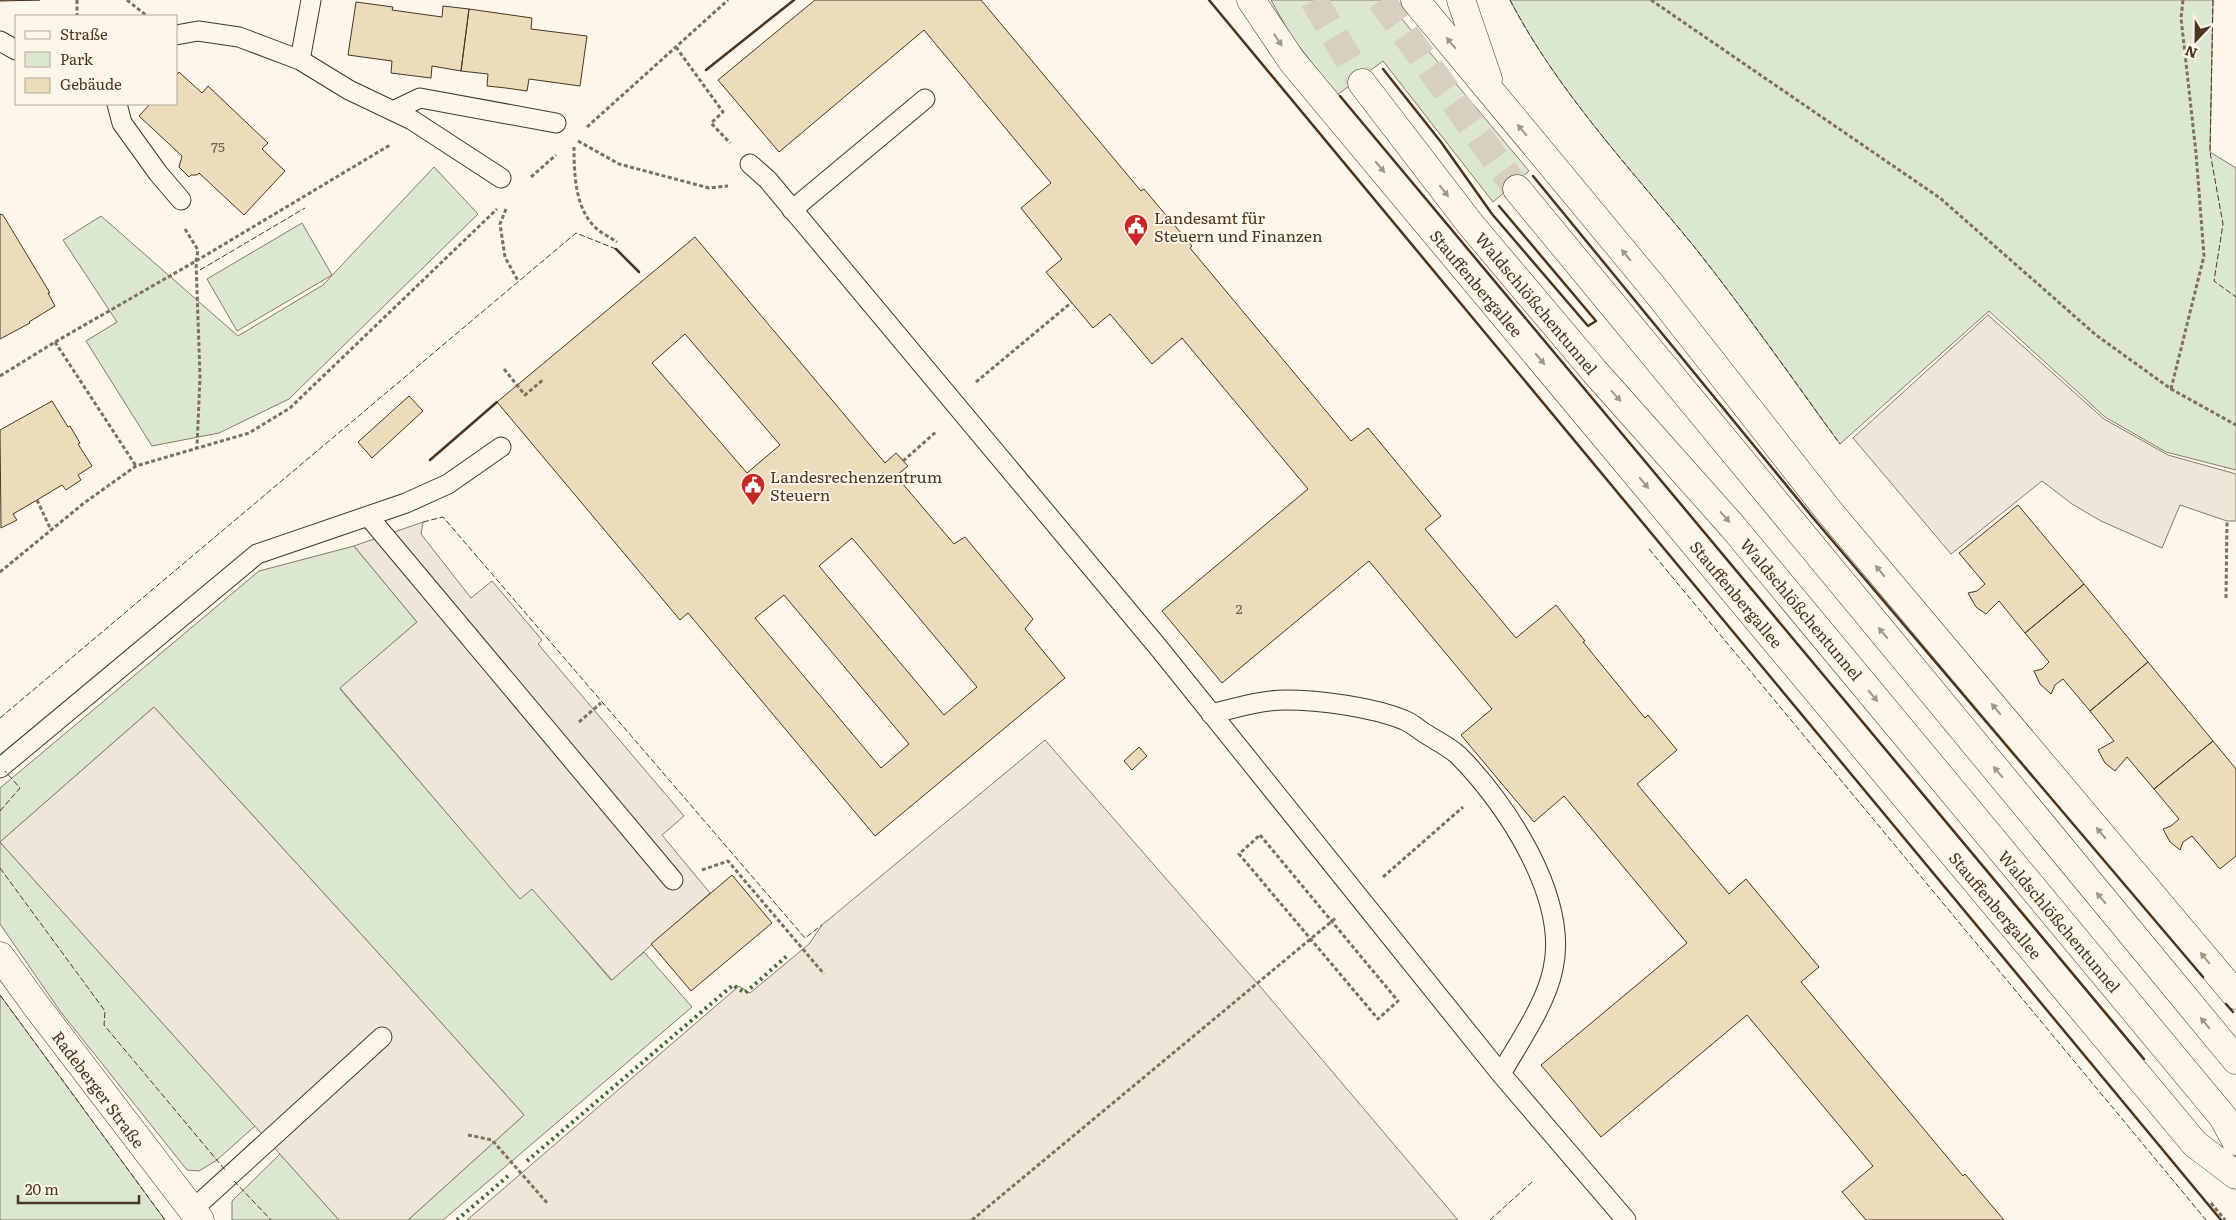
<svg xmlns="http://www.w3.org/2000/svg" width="2236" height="1220" font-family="Literata,serif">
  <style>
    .green { fill: #dce7d0; stroke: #887966 }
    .parking { fill: #ede7d9; stroke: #887966 }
    .building { fill: #ecdcbc; stroke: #4a3520; fill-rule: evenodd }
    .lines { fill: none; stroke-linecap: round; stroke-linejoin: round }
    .secondary-tunnel { stroke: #d8cfc1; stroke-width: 28; stroke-dasharray: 28 14; stroke-linecap: butt }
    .lane-casing { stroke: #4a3520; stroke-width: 21 }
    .street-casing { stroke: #4a3520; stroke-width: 29 }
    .secondary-casing { stroke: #4a3520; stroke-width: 29 }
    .path { stroke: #7f6f5c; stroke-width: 3; stroke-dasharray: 4 2.5; stroke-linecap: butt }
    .lane { stroke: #fbf6e9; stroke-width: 19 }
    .street { stroke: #fbf6e9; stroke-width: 28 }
    .secondary { stroke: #fbf6e9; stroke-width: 28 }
    .hedge { stroke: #436837; stroke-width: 4; stroke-dasharray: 2.5 4; stroke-linecap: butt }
    .fence { stroke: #4a3520; stroke-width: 1; stroke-dasharray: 6 2.5; stroke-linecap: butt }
    .wall { stroke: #4a3520; stroke-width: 2.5 }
    .oneway { fill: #a29684 }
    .labels { text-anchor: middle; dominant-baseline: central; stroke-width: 4; stroke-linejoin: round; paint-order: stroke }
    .number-label { font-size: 14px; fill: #725f47 }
    .poi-label { font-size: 16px; fill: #4a3520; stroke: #fbf6e9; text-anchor: start }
    .street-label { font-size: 16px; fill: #4a3520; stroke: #fbf6e9 }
  </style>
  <rect width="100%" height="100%" fill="#fbf6e9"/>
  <path class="green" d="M1271,0H1386L1529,171L1493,202L1383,61L1337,95L1291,36Z
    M1510,0H2213L2210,152L2236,168V470L2166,452L2105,417L1989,311L1840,444C1792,379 1746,312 1696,249C1631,169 1558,92 1510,0Z
    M434,167L478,214L289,399L219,433L152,446L86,341L117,322L63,240L101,216L238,336L323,285Z
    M302,223L332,275L237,331L207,279Z
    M354,546L417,622L340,689L520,898L532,888L611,980L644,952L692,1007L443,1220H408L524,1115L401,978L154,707L0,842V788L12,778L259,571Z
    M0,842L255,1126L217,1160L199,1171L187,1170L60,1011L0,924Z
    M0,995L165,1220H0Z
    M280,1154L339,1220H232V1201Z"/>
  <path class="parking" d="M1988,315L2104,419L2168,455L2236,474V521H2227L2180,505L2162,548L2101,521L2072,504L2042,481L1951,554L1853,438Z
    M423,522L421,534L471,598L492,581L542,640L538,644L684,816L662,835L710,893L612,980L532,889L520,899L340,688L417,622L354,546Z
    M154,707L401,978L524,1115L408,1220H339L0,842Z
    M1045,740L1258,984L1458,1220H467L739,986L750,993L809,944L822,925Z"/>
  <path class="building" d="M0,0H40L0,1Z
    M815,0H981L1141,191L1144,189L1192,246L1190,248L1351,441L1368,428L1441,516L1425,529L1516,638L1556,605L1585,641L1583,642L1645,718L1648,715L1677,750L1637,784L1729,894L1746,879L1819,967L1801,982L1963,1176L1965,1174L2004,1220H1866L1842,1192L1873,1166L1747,1015L1601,1137L1541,1065L1687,943L1564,796L1534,822L1497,778L1461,735L1492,709L1369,561L1222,683L1162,611L1308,489L1182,338L1152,364L1110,314L1093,328L1046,272L1062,259L1021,208L1051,183L924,30L779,152L718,80Z
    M356,2L393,7L392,10L442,17L443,6L469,9L461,71L432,66L431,78L391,73L392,61L348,55Z
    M469,9L532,18L531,29L587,36L580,86L529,79L527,91L506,88L487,86L488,74L461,71Z
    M179,72L202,93L208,86L268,143L262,149L285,171L244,215L199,173L197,175H191L189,177L179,167L182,156L139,116L150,104H176V76Z
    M0,214L3,215L50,293H48L55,306L29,322L30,323L0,339Z
    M695,237L885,463L896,453L908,466L896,476L954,544L965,537L1033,619L1025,629L1065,678L875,836L688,613L680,620L497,402ZM685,334L780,445L747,473L652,363ZM852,538L977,687L944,715L819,566ZM784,595L909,744L881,768L755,618Z
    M409,396L423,411L372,458L358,442Z
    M52,401L68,427L70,426L80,443L78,444L92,466L78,475L81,480L66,490L62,485L37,500L13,514L17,520L1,528L0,430Z
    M2018,505L2084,584L2025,633L1999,601L1986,614L1976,607L1968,593L1977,591L1985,584L1959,553Z
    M2084,584L2148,662L2090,711L2063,679L2055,685L2051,694L2040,684L2034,671L2042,669L2049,662L2025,633Z
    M2148,662L2213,741L2154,789L2127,757L2115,771L2105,763L2098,750L2114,741L2090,711Z
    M2213,741L2236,769V856L2220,869L2192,836L2183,842L2180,850L2170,842L2163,829L2171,826L2179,819L2154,789Z
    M1139,747L1147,756L1132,770L1124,761Z
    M732,875L772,923L691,991L651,944Z"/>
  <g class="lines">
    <path class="secondary-tunnel" d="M1314,0L1362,83
      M1381,0L1517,189"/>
    <defs>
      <path id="lane" d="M176,35L198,31L239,37L300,60L349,90L412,120L501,178
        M0,41L16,50
        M300,60L311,0
        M117,104L122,123L158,173L181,200
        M395,110L420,98L556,123
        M750,164L768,180L1158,647L1501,1074L1626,1220
        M792,210L925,99
        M368,516L673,880
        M1211,714C1235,708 1261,700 1285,700C1320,700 1372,707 1404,720C1412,723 1419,730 1426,734C1437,741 1449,747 1458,755C1506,803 1569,898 1553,969C1546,1004 1519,1042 1501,1074
        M0,768L257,554L406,503L448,484L501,447
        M191,1211L382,1037"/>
      <path id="street" d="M0,956L37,1007L200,1220"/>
      <path id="secondary" d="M1251,0L1292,61L2195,1144L2236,1175
        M1415,0L1657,292L1828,510L2236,995
        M1461,0L1488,79
        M1362,83L1471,225L1595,372L1733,527L2223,1117L2236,1141
        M1517,189L2236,1060"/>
    </defs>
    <use href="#lane" class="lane-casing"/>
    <use href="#street" class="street-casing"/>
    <use href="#secondary" class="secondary-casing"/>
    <path class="path" d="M77,0V16
      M127,0L147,16
      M1651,0L1940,198L2096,335L2171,389L2236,425
      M676,47L723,112L711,123L730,143
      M587,127L728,0
      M578,141L619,164L709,188L728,186
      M574,147C574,174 575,210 597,229C603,234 611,238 617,242
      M531,177L556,155
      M506,209L500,224L505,257L518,281
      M185,229L198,250L196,261L200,377L197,447
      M55,342L136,466
      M504,369L525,395L544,379
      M0,376L55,342L196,261L390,145
      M976,382L1072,302
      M2171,389L2204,256L2196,153L2181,18L2183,0
      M903,461L937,431
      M37,500L51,530
      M0,572L84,503L136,466L249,433L290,408L497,209
      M2226,598L2227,521
      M579,722L601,703
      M1260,835L1398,1001L1378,1019L1239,854Z
      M702,870L728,861L824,974
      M1383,877L1463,807
      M468,1135L492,1140L548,1204
      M2211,1203L2225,1220
      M972,1220L1337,917"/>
    <use href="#lane" class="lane"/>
    <use href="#street" class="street"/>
    <use href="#secondary" class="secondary"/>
    <path class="hedge" d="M527,1161L733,985L745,993L789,954
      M457,1220L508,1176"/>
    <path class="fence" d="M1510,0C1558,92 1631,169 1696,249C1746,312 1793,379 1840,444
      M2213,0L2210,152L2223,224L2214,281L2236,297
      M200,270L305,208
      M423,522L443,517L805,938L822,925
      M1649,549L2206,1220
      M0,718L576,233L616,249
      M0,811L20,788L5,771
      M0,868L105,1011L104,1025L226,1171
      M0,995L165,1220
      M234,1181L271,1220
      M1490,1220L1532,1182"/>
    <path class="wall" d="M1209,0L2221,1220
      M1383,69L1441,142L1492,214L1588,326L1596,321L1499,206
      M706,70L794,0
      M1340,96L2144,1059
      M1533,176L1814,519L2203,977
      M616,249L639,272
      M430,460L497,402
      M2226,1004L2233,1012"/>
  </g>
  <defs><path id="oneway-solid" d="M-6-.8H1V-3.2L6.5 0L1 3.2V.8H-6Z" transform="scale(1.25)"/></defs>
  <g class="oneway">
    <use href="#oneway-solid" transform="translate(1278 40) rotate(56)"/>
    <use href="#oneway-solid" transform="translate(1451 43) rotate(-130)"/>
    <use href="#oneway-solid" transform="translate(1522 130) rotate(-130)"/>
    <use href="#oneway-solid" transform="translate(1380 167) rotate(50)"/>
    <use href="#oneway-solid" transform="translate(1444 191) rotate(52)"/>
    <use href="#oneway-solid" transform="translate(1626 255) rotate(-130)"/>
    <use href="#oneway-solid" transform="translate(1540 359) rotate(50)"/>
    <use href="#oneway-solid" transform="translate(1616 396) rotate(48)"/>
    <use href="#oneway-solid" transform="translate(1644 483) rotate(50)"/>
    <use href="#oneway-solid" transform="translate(1725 517) rotate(48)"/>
    <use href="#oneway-solid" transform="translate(1880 571) rotate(-130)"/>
    <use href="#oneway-solid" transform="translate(1883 633) rotate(-130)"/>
    <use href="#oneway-solid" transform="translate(1873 696) rotate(50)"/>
    <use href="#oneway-solid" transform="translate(1996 709) rotate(-130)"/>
    <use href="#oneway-solid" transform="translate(1998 772) rotate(-130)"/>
    <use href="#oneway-solid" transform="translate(2101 833) rotate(-130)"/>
    <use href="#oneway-solid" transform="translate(2101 898) rotate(-130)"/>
    <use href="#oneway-solid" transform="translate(2205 958) rotate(-129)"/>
    <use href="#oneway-solid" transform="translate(2205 1023) rotate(-130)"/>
  </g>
  <defs>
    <symbol id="civic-pin" viewBox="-11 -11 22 30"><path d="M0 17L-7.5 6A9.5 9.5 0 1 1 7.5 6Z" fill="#c62828" stroke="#fbf6e9"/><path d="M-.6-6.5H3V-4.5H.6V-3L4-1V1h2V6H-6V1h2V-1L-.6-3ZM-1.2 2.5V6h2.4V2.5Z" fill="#fff"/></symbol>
  </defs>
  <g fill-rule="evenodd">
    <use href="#civic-pin" x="1122" y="212" width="28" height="38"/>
    <use href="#civic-pin" x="739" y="471" width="28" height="38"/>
  </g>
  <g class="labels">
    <g class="number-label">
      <text x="218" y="146">75</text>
      <text x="1239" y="608">2</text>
    </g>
    <g class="poi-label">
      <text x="1154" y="217">Landesamt für<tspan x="1154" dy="18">Steuern und Finanzen</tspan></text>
      <text x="770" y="476">Landesrechenzentrum<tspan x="770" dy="18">Steuern</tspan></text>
    </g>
    <g class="street-label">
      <text transform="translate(1477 283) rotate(50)">Stauffenbergallee</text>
      <text transform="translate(1537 303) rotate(50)">Waldschlößchentunnel</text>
      <text transform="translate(1737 594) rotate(50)">Stauffenbergallee</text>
      <text transform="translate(1802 609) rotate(50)">Waldschlößchentunnel</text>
      <text transform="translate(1996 905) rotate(50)">Stauffenbergallee</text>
      <text transform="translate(2060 921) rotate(50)">Waldschlößchentunnel</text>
      <text transform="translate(99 1089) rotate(53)">Radeberger Straße</text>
    </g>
  </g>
  <rect x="15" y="15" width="162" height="90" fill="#fbf6e9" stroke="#b4a999"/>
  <rect x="25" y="31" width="25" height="8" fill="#fbf6e9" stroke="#b4a999"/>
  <text x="60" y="40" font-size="15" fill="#4a3520">Straße</text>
  <rect x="25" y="52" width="25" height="15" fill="#dce7d0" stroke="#b4a999"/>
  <text x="60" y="65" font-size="15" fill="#4a3520">Park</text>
  <rect x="25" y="78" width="25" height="15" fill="#ecdcbc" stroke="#b4a999"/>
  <text x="60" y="90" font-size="15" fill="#4a3520">Gebäude</text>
  <g transform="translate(2196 40) rotate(202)" stroke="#fbf6e9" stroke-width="4" paint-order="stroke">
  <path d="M0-4L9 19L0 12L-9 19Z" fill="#4a3520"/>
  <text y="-8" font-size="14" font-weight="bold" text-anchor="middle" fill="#4a3520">N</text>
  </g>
  <path d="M18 1195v8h121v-8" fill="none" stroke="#4a3520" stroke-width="2.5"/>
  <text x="25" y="1195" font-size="15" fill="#4a3520" stroke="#fbf6e9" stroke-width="4" paint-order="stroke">20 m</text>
</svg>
